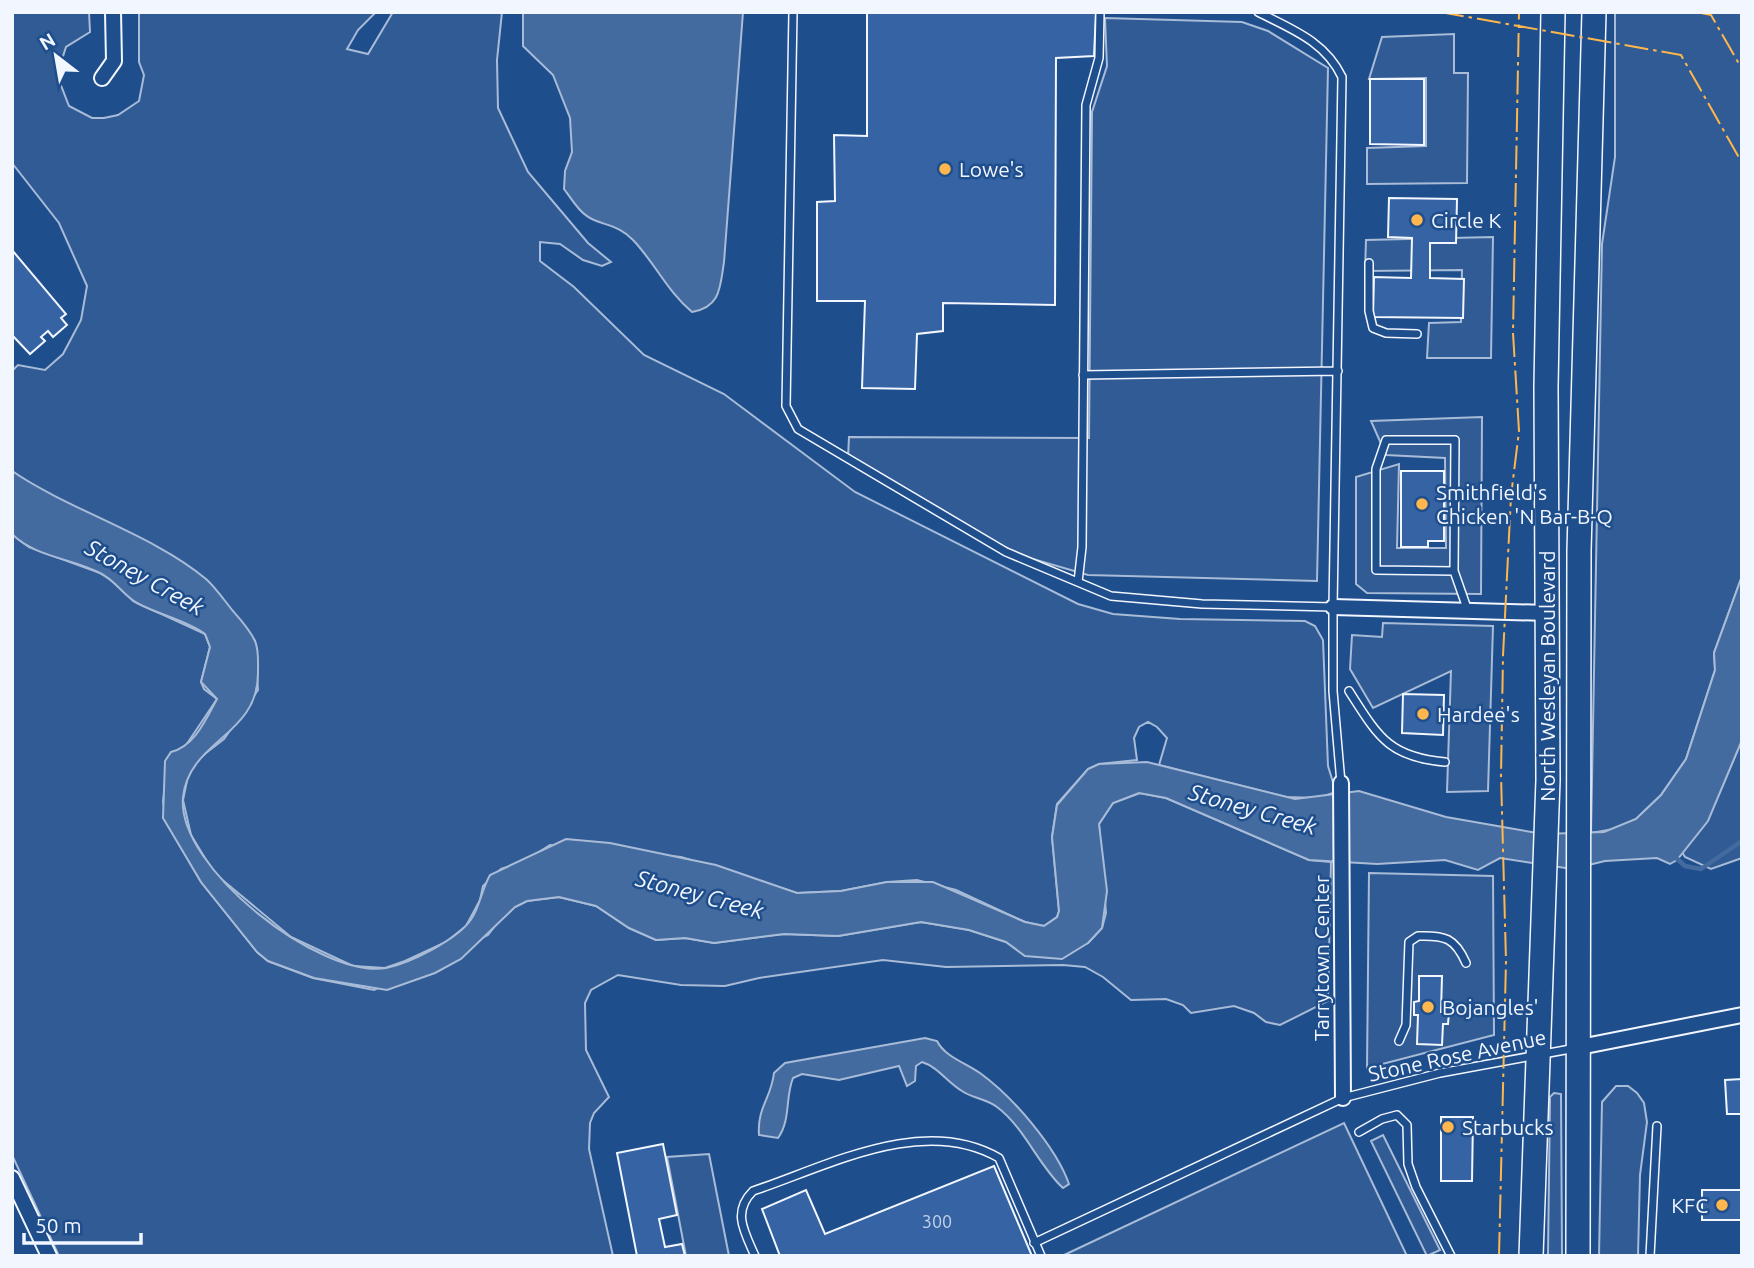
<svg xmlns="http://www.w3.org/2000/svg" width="1754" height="1268" font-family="Ubuntu,sans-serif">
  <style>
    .built { fill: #305b95; stroke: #a8bbd7; stroke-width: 2 }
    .water { fill: #446ba0; stroke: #a8bbd7; stroke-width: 2 }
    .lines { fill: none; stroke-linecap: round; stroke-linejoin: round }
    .stream { stroke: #446ba0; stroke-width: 4.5 }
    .building { fill: #3563a3; stroke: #f2f6ff; stroke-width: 2 }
    .service-casing { stroke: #f2f6ff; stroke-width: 10 }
    .minor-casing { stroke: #f2f6ff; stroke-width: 18 }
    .trunk-casing { stroke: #f2f6ff; stroke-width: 26 }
    .service { stroke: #1f4e8c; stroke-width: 7 }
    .minor { stroke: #1f4e8c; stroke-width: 14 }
    .trunk { stroke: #1f4e8c; stroke-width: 23 }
    .power { stroke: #ffb74d; stroke-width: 2; stroke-dasharray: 24 5 3.5 5; stroke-linecap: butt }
    .poi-dot { fill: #ffb74d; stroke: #1f4e8c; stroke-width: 2.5 }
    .labels { text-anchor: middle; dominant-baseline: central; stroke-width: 5; stroke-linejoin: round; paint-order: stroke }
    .number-label { font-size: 18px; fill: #c3d1e8 }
    .poi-label { font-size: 21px; fill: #f2f6ff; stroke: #1f4e8c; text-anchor: start }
    .street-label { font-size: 21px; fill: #f2f6ff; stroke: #1f4e8c }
    .water-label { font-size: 23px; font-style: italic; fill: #f2f6ff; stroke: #1f4e8c }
  </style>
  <rect width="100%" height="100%" fill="#1f4e8c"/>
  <path class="built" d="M12,12H89L90,32L66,47L57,75L69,106L92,118H104L118,115L139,101L144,75L139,62V12H376L358,30L347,49L368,54L393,12H502L497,60L498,108L528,172L588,243L611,262L602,266L583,260L560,244L540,242V261L574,287L644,355L724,394L855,492L1078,604L1113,614L1180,619L1305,621L1315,626L1323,640L1328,766L1336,792L1318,798L1286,797L1159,765L1167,738L1157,727L1148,722L1139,727L1134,738L1137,760L1099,764L1088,769L1057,804L1052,837L1059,911L1057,917L1044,926L1025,922L956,890L917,880L887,882L841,891L797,893L681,857L550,845L525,861L501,869L483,886L480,900L466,926L446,942L405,961L385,968L353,966L291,937L214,873L191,835L183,800L189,771L197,760L224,739L258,690L255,641L207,580L37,488L12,471V371L18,365L45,370L63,354L81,320L87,286L59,223L12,163Z
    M1615,12H1742V576L1714,653L1715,670L1686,759L1661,795L1636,819L1614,829L1591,833L1602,244L1615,157Z
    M1105,18L1242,22L1268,31L1328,68L1317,581L1088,575L1026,557L965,528L848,458L849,437L1089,438L1092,112L1107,66Z
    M1454,34V73H1468L1467,183L1367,184V148L1426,146V78L1369,79L1382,37Z
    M1493,237L1491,358H1427L1429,323L1461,322L1462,270L1365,271L1366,240Z
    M1482,417L1481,594L1367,593L1356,584V477L1399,464L1397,548H1446L1445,458L1386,455L1371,421Z
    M12,534L29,547L100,573L122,587L133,601L205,634L210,647L201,682L204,689L217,699L166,775L163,802L168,825L201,882L257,952L268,961L313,978L374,990L488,935L506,912L515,907L527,901L559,897L596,906L629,928L656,940L685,938L714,943L784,934L838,936L921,922L969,930L1006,942L1025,956L1088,943L1102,928L1106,913L1099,824L1113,803L1140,793L1166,798L1309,860L1331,862L1328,1001L1280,1025L1266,1022L1254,1013L1234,1006L1191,1013L1183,1005L1166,999L1131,1000L1103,977L1085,967L1063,965L946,967L883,960L759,978L725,986L681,985L618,975L591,990L585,1003L586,1050L609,1097L594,1113L590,1123L589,1149L613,1256H59L12,1155Z
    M1383,623L1493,626L1488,791L1447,792L1451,671L1373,708L1350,669L1352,635L1382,637Z
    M1742,740V858L1711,869L1685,857L1682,852L1702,827L1716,801Z
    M1369,873L1493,876L1494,1035L1367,1068Z
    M1616,1086H1628L1637,1093L1644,1103L1647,1122L1640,1175L1638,1256H1599L1602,1102Z
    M1554,1093L1561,1094L1562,1256H1548L1550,1097Z
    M1344,1123L1407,1256H1062Z
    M1383,1135L1440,1250L1427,1256L1371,1141Z
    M709,1154L729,1256H686L667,1157Z"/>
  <path class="water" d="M523,12H743L724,262C720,287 721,307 692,312C667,291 655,263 633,240C621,227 609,226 594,220C580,214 573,201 564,189L565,171L572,152L570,118L553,75L523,46Z
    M12,471C71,511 154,535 206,579C216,588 224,600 233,611C241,620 250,630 255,641C259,650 258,662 258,672C259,736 189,740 183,797C176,867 320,979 386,968C410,963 459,939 472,918C480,905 482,889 490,875L566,839L610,843L716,865L797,893L841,891L887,882H933L1025,922L1044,926L1057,917L1059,911L1052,837L1057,805L1088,769L1099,764L1147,762L1295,799L1359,791L1446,817L1543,834L1604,832L1636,819L1661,795L1686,759L1715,670L1714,653L1742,576V740L1708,821L1677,860L1670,864L1657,858L1605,861L1572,869L1500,858L1478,870L1445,860L1377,864L1309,860L1166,798L1139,793L1113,803L1099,824L1107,891L1102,928L1088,943L1062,959L1025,956L1006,942L969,930L921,922L838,936L784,934L714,943L685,938L656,940L629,928L596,906L559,897L527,901L515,907L461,959L435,973L387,990L314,978L268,961L257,952L201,882L163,818L165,761L171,752C195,746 206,719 217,699L201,682L210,647L205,634C186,620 159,615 137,603C124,596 115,580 100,573C71,558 35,557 12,534Z
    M925,1038L937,1041C945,1057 966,1063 980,1073C1013,1097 1056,1147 1069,1184L1063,1188C1038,1165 1025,1128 997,1107C987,1099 972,1098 962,1091C947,1082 938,1067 922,1062L916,1066L915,1081L907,1086L899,1066L839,1080L802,1074L793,1078C785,1098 791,1120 778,1138L759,1135C757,1107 771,1099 774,1073L785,1063Z"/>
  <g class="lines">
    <path class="stream" d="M1675,857L1685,866L1701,869L1742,841"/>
  </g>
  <path class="building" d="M867,12H1096L1094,56L1056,58L1055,305L943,303V331L917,334L915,389L862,388L865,301H817V202L835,201L834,135L867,136Z
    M1370,79H1424V145L1370,144Z
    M1389,198L1457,199L1456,243H1430V278L1464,279L1463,318L1373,317L1374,277L1411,278L1412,238L1388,237Z
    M12,250L66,314L61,318L67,325L53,337L48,331L41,337L45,341L30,354L12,335Z
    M1401,471H1444V541H1428V547H1401Z
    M1403,694L1444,695L1443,735L1402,733Z
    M1419,976H1442L1441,1012H1449L1448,1024H1443L1442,1045L1417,1044L1418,1015H1414V1002L1419,1001Z
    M1742,1079V1114H1727L1725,1080Z
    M1441,1117H1473L1472,1181H1441Z
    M663,1144L677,1215L659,1219L665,1247L682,1244L685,1256H637L617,1153Z
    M994,1166L1032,1256H780L762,1209L806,1190L825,1234Z
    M1702,1190H1742V1220H1702Z"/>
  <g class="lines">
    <defs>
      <path id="service" d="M793,12L786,406L798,429L1006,552L1111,596L1202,604L1333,607
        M1258,12C1291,29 1325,41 1342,77L1333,607V691L1341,783
        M1369,263V311L1373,328L1386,333L1417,334
        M1083,375L1338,371
        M1454,571L1376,570V469L1386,440H1455L1454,571L1468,611
        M1078,582L1082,547L1086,105L1099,58L1100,12
        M1349,691C1378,736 1388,757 1445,762
        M1399,1041L1406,1025L1409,942L1418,936C1445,935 1455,938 1466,963
        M1359,1132L1382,1119L1397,1115L1407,1125L1408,1164L1416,1187L1451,1256
        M1034,1243L1343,1098L1440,1073L1576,1048
        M755,1256C744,1231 732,1212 753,1191C828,1166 923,1114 999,1158L1041,1256
        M1650,1256L1657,1126"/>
      <path id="minor" d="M102,78L114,61L113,12
        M1333,607L1547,613
        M1341,783L1343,1098
        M1580,1047L1742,1015
        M12,1178L49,1256"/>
      <path id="trunk" d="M1531,1256L1548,780L1546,387L1553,12
        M1578,1256L1579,551L1594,12"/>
    </defs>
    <use href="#service" class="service-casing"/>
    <use href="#minor" class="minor-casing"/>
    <use href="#trunk" class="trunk-casing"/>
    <use href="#service" class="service"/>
    <use href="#minor" class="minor"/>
    <use href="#trunk" class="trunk"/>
    <path class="power" d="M1440,12L1681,55L1742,163
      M1696,12L1711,15L1742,69
      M1499,1256L1506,961L1501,775L1503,656L1511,496L1519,431L1513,333L1519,12"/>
  </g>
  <g class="poi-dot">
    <circle cx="945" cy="169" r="7"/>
    <circle cx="1417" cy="220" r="7"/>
    <circle cx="1422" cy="504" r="7"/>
    <circle cx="1423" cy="714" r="7"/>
    <circle cx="1428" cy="1007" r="7"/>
    <circle cx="1448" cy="1127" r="7"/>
    <circle cx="1722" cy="1205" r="7"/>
  </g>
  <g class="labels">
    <g class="number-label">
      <text x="937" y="1221">300</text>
    </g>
    <g class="poi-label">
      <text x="959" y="169">Lowe's</text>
      <text x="1431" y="220">Circle K</text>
      <text x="1436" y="492">Smithfield's<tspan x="1436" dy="24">Chicken 'N Bar-B-Q</tspan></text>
      <text x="1437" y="714">Hardee's</text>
      <text x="1442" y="1007">Bojangles'</text>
      <text x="1462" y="1127">Starbucks</text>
      <text x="1708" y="1205" text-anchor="end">KFC</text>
    </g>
    <g class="street-label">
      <text transform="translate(1547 676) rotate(-90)">North Wesleyan Boulevard</text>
      <text transform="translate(1321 958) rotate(-90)">Tarrytown Center</text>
      <text transform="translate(1457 1055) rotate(-12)">Stone Rose Avenue</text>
    </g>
    <g class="water-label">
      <text transform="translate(145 577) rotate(29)">Stoney Creek</text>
      <text transform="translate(1253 809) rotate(16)">Stoney Creek</text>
      <text transform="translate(700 894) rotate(15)">Stoney Creek</text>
    </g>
  </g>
  <rect width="1754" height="1268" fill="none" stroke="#f2f6ff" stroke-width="28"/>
  <g transform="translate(56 56) rotate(329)" stroke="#1f4e8c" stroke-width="5" paint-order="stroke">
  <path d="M0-5L12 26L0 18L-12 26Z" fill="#f2f6ff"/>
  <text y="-10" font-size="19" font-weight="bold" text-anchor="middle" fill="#f2f6ff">N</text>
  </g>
  <path d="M24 1233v10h117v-10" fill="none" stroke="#f2f6ff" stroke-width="3.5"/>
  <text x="35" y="1233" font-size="21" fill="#f2f6ff" stroke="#1f4e8c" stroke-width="5" paint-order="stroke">50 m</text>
</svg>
